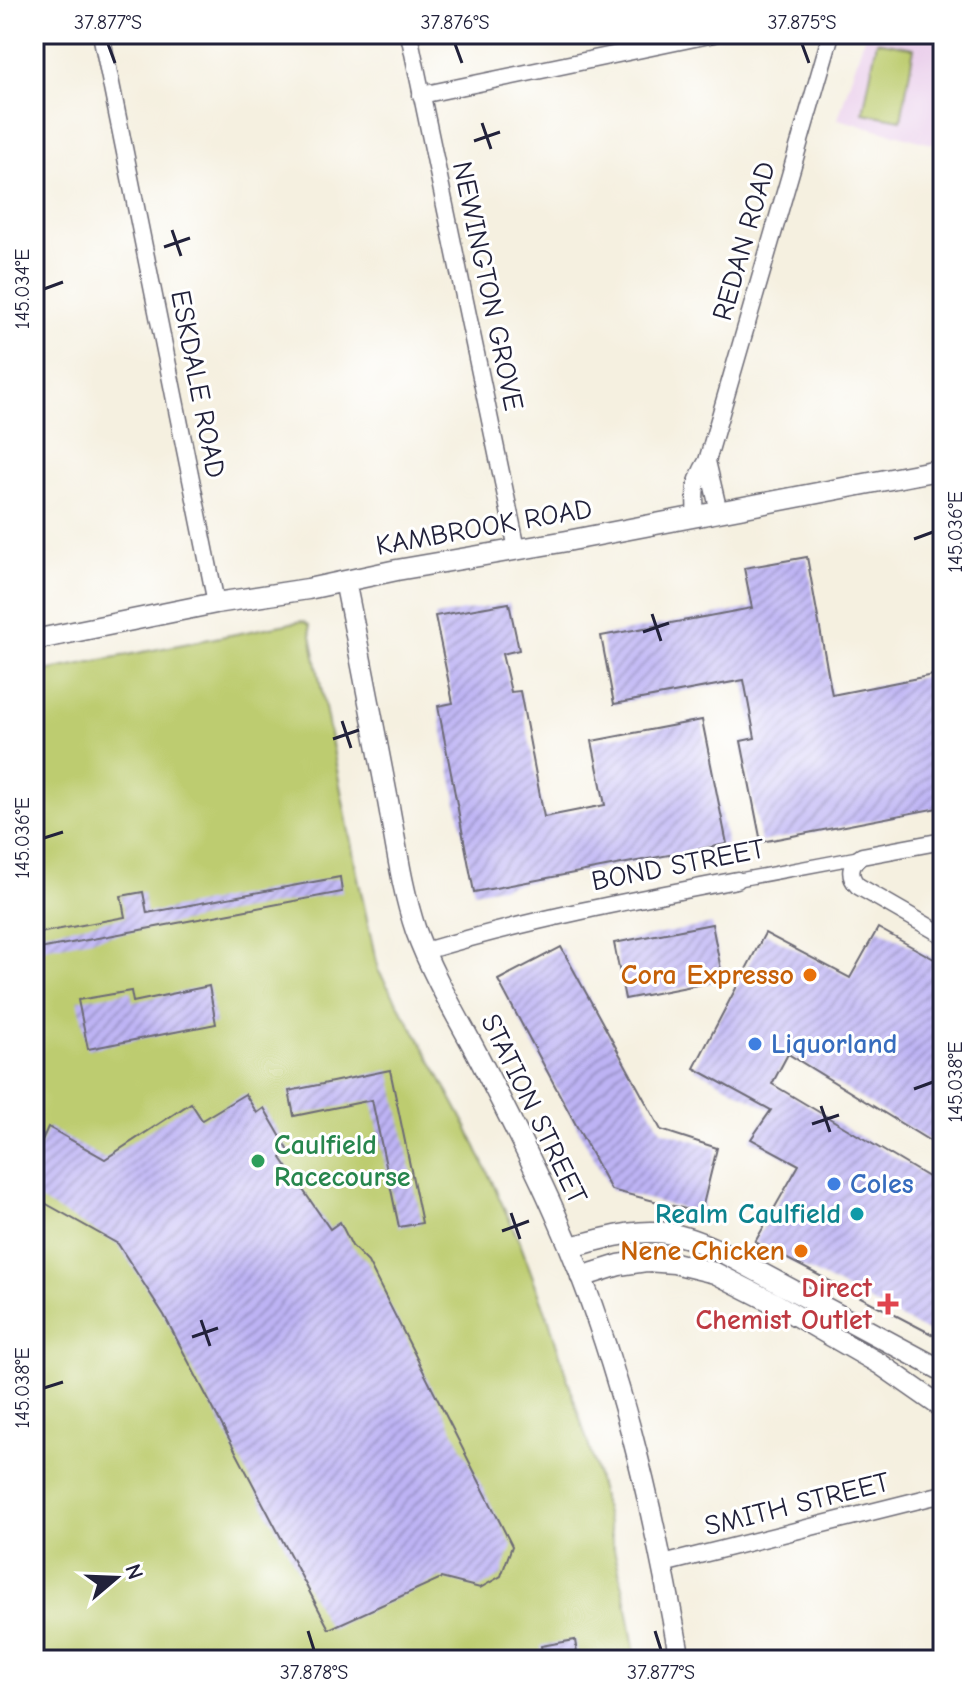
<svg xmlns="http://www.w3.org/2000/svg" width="977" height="1694" font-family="'Comic Neue',sans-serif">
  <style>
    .built { fill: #ebd1ec }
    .grass { fill: #bdcc6f; stroke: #707755; stroke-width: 2 }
    .building { fill: url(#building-hatch) }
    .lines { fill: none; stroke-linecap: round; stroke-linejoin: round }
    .pedestrian-casing { stroke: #6c6a75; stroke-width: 15 }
    .minor-casing { stroke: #6c6a75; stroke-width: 19 }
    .tertiary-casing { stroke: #6c6a75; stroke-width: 23 }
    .pedestrian { stroke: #fff; stroke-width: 12 }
    .minor { stroke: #fff; stroke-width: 16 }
    .tertiary { stroke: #fff; stroke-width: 20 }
    .ticks { fill: none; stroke: #22223b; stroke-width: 3 }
    .food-dot { fill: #e8710a; stroke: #fff; stroke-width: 3 }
    .shop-dot { fill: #3f7fe0; stroke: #fff; stroke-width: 3 }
    .leisure-dot { fill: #2e9e5b; stroke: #fff; stroke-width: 3 }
    .culture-dot { fill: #0f9aa8; stroke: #fff; stroke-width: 3 }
    .health-dot { fill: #e0444e; stroke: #fff; stroke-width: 3 }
    .labels { text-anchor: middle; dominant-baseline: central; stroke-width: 6; stroke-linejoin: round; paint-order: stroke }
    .street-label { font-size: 28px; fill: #22223b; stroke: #fff }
    .food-label { font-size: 28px; font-weight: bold; fill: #c56008; stroke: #fff; text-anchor: end }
    .shop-label { font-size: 28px; font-weight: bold; fill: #366cbe; stroke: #fff; text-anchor: start }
    .leisure-label { font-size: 28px; font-weight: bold; fill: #27864d; stroke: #fff; text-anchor: start }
    .culture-label { font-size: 28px; font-weight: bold; fill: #0d838f; stroke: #fff; text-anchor: end }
    .health-label { font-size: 28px; font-weight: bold; fill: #be3a42; stroke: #fff; text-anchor: end }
    .neatline { fill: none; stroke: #22223b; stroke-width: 3 }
    .ticks-label { font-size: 20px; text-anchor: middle; fill: #22223b }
  </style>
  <defs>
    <pattern id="building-hatch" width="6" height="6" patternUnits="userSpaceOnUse" patternTransform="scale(2)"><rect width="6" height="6" fill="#bdb3f4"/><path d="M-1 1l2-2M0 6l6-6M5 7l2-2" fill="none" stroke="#9991c7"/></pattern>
  </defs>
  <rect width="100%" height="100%" fill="#fff"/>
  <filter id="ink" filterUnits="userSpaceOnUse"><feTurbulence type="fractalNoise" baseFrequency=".0125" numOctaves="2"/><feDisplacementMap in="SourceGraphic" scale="16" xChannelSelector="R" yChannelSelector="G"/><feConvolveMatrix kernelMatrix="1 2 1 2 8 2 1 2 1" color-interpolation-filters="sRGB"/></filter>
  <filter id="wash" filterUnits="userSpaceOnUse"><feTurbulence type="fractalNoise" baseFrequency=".006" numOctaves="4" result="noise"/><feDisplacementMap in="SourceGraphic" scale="32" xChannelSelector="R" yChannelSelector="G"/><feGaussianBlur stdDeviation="1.8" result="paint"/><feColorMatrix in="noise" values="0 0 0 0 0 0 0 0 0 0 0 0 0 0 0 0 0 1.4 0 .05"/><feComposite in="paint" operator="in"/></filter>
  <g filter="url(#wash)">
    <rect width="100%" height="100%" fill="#f5f0e0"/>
    <path class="built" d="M865,34H943V142L932,144L838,119Z"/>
    <path class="grass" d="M877,41L914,48L901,120L863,113Z
      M302,621L309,625L357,873L378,970L422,1044L467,1127L520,1243L549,1320L594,1463L625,1596L636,1660H34V673Z"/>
    <g id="blocks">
      <path class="building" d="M807,557L832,695L943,673V807L761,842L741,741L755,738L744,680L614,704L601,636L752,608L744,568Z
        M509,603L519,650L502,654L511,692L520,691L544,817L605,805L592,741L702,720L727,844L474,892L438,706L453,703L435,616Z
        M340,877L342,892L34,950V934L125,917L121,896L143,892L147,913Z
        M712,924L723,980L625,999L614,943Z
        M878,928L943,964V1149L788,1054L772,1084L943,1186V1340L755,1242L799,1165L751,1139L771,1110L694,1068L765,933L850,978Z
        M561,947L661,1130L717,1148L701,1213L611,1190L498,980Z
        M209,986L216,1024L88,1049L78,1000L131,991L133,1002Z
        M390,1070L422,1223L399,1227L372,1100L294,1116L289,1091Z
        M245,1094L257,1113L264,1108L289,1151L281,1158L330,1229L340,1222L352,1246L368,1262L512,1546L501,1576L480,1588L441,1578L329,1629L164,1315L118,1244L34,1197V1158L48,1127L105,1159L191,1103L202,1120Z
        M575,1640L578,1660H543L541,1646Z"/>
    </g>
  </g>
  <g filter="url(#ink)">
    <use href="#blocks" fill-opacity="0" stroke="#6c6a75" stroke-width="2"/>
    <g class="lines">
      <defs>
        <path id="pedestrian" d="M737,880L860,857"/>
        <path id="minor" d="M101,34L216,603
          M409,34L517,549
          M421,95L714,34
          M707,461L719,512
          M696,516C694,492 694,482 707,461L831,34
          M943,841L862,856C849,864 848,876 858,886L943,935
          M425,951C527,920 632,900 737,880
          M663,1564L943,1494"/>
        <path id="tertiary" d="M345,581C360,654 374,728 388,801C396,844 402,890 416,931C431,972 454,1011 475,1050C503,1104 531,1158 555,1213C619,1356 653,1507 680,1660
          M34,640L216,603L308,589L397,570L567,541L943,469
          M571,1247C603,1239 639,1227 673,1234C688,1237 702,1243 716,1249L943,1371
          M581,1277L619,1265L646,1261L674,1263L715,1273L774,1303L880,1364L943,1408"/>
      </defs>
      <use href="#pedestrian" class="pedestrian-casing"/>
      <use href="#minor" class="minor-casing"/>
      <use href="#tertiary" class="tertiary-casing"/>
      <use href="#pedestrian" class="pedestrian"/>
      <use href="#minor" class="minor"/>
      <use href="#tertiary" class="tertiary"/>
    </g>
  </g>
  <path class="ticks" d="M108,44L115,63M455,44L462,63M802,44L809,63M482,123L491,149M474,141L500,132M172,230L181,256M164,247L190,238M44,289L63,282M914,539L933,532M652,614L661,641M643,632L669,623M342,721L351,748M333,739L359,730M44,838L63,832M914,1089L933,1082M821,1106L830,1132M812,1124L839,1115M511,1213L520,1239M502,1231L529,1221M201,1320L210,1346M192,1337L218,1328M44,1388L63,1382M308,1631L314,1650M655,1631L661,1650"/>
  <g class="food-dot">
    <circle cx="810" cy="975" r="8"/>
    <circle cx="801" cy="1251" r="8"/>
  </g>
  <g class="shop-dot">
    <circle cx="755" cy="1044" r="8"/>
    <circle cx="834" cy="1184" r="8"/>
  </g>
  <circle class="leisure-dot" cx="258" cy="1161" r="8"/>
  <circle class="culture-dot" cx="857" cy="1214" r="8"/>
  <path class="health-dot" d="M884 1292h8v8h8v8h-8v8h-8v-8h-8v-8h8z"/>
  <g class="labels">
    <g class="street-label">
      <text transform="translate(744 241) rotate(-74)">REDAN ROAD</text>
      <text transform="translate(488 286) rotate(78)">NEWINGTON GROVE</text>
      <text transform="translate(198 384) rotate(79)">ESKDALE ROAD</text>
      <text transform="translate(484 527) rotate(-10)">KAMBROOK ROAD</text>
      <text transform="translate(678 865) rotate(-11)">BOND STREET</text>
      <text transform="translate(534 1109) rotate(64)">STATION STREET</text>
      <text transform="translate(797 1504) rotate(-14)">SMITH STREET</text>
    </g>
    <g class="food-label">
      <text x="794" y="975">Cora Expresso</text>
      <text x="785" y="1251">Nene Chicken</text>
    </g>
    <g class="shop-label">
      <text x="771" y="1044">Liquorland</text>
      <text x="850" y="1184">Coles</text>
    </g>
    <g class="leisure-label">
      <text x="274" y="1145">Caulfield<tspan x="274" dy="32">Racecourse</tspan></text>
    </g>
    <g class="culture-label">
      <text x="841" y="1214">Realm Caulfield</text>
    </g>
    <g class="health-label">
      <text x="872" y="1288">Direct<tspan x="872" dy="32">Chemist Outlet</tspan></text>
    </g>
  </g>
  <rect width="977" height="1694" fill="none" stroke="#fff" stroke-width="88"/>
  <g transform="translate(116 1578) rotate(71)" stroke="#ffffff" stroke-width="6" paint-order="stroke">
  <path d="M0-6L14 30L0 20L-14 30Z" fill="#22223b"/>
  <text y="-12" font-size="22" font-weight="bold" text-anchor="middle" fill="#22223b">N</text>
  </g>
  <rect x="44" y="44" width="889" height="1606" class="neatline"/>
  <g class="ticks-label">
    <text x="108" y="29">37.877°S</text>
    <text x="455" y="29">37.876°S</text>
    <text x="802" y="29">37.875°S</text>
    <text transform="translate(22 289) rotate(-90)" y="7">145.034°E</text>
    <text transform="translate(955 532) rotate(-90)" y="7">145.036°E</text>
    <text transform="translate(22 838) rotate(-90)" y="7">145.036°E</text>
    <text transform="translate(955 1082) rotate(-90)" y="7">145.038°E</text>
    <text transform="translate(22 1388) rotate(-90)" y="7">145.038°E</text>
    <text x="314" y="1679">37.878°S</text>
    <text x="661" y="1679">37.877°S</text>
  </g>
</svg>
